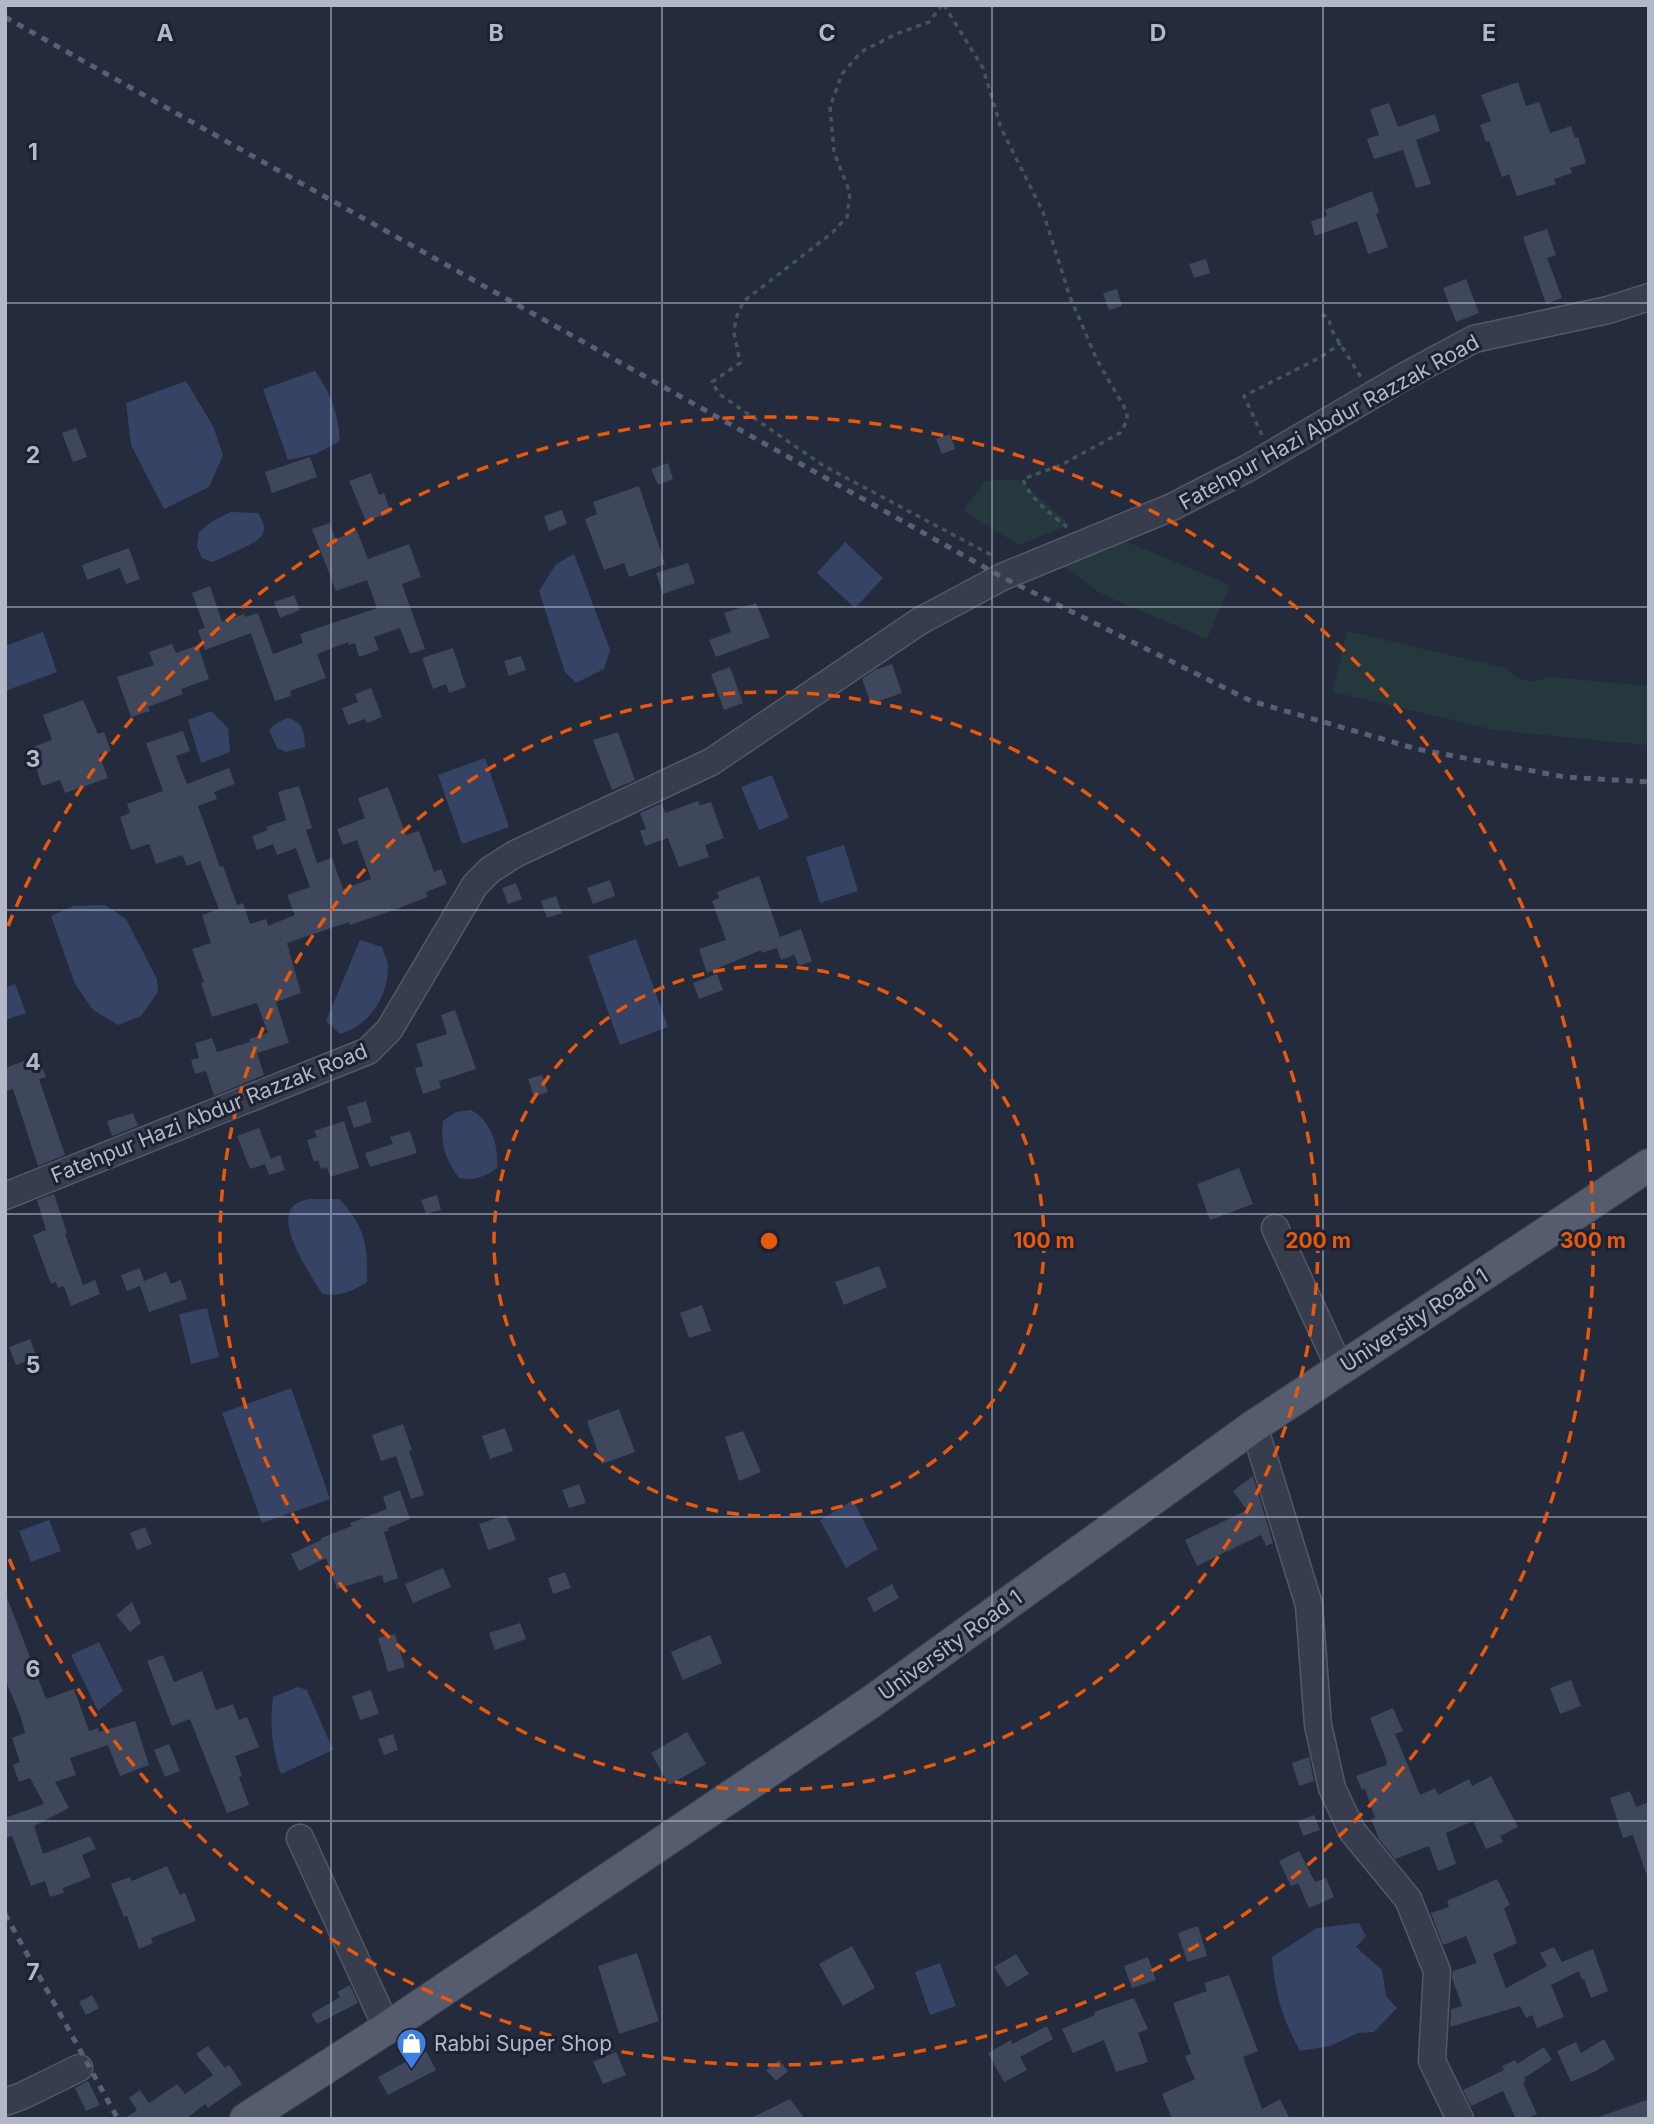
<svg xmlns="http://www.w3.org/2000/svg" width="1654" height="2124" font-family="Inter,sans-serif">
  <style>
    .green { fill: #25383e }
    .water { fill: #364364 }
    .building { fill: #3f475d }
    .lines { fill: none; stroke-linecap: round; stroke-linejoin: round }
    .minor-casing { stroke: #525868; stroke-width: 29 }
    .major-casing { stroke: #404656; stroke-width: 34 }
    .path { stroke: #43555b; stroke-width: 3.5; stroke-dasharray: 5 5; stroke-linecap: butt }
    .minor { stroke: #373d4d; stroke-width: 26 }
    .major { stroke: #555c6d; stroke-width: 32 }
    .rail { stroke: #596074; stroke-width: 5; stroke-dasharray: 7 7; stroke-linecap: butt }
    .grid { fill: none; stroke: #b3b8c8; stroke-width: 2; stroke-opacity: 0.55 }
    .ring { fill: none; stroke: #e8590c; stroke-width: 3.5; stroke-dasharray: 12 9 }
    .labels { text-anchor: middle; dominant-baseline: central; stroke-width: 6; stroke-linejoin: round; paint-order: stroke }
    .street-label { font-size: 21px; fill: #b3b8c8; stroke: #1c2232 }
    .poi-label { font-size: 21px; fill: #b3b8c8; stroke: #1c2232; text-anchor: start }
    .grid-label { font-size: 23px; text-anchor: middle; font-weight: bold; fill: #b3b8c8; stroke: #1c2232; stroke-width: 6; stroke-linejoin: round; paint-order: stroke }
    .centre { fill: #e8590c; stroke: #1c2232; stroke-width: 3.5 }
    .ring-label { font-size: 21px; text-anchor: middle; font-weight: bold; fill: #e8590c; stroke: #1c2232; stroke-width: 6; stroke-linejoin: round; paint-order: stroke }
  </style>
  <rect width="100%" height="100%" fill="#232b3d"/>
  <path class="green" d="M1018,479L1023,483L1070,525L1018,545L963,510L985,481Z
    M1123,540L1230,585L1207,639L1100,593L1058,562Z
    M1347,631L1506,668C1518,682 1532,684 1549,677L1649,686V729L1646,745L1495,730L1333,692Z"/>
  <path class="water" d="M315,371C331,394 338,413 340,441L316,454L288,460L263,389Z
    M186,381L213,426L223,455L209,487L164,509L131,445L126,403Z
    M231,512L258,513C273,536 257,541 239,550C229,554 221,559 212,562L202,558L197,547L199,532L213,521Z
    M845,542L883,578L855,608L817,573Z
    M574,554L610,650L604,669L576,683L565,672L539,591L556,564Z
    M43,632L57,672L5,691V646Z
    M211,711L228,728L230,752L201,763L188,720Z
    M287,718C304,722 304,732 305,747L286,752L277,748L269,730L277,723Z
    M485,758L509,827L462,844L438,775Z
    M772,775L789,818L759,830L741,787Z
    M844,845L858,891L820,903L806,857Z
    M105,905L126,919L157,979L158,992L141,1016L118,1025L93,1010L75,984L51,916L74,906Z
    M636,939L668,1027L620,1045L588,956Z
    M360,940L382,947C384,954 389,962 388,969C387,999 368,1026 340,1034L326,1021Z
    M15,984L26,1013L5,1020V988Z
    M471,1110C491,1121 499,1145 497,1168C485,1177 475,1181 459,1178C446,1160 440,1145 443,1121L456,1112Z
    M309,1199H339C365,1226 368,1245 367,1282C354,1291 338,1297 322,1294C312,1276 274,1224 294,1205C297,1202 305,1200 309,1199Z
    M207,1308L219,1357L191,1364L179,1314Z
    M291,1388L330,1499L262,1523L222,1413Z
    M853,1500L878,1549L846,1568L820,1520Z
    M49,1520L61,1551L31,1562L19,1531Z
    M99,1642L123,1691L98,1711L71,1655Z
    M298,1687L307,1690L333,1750L281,1774C271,1748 270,1725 273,1697Z
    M1359,1923L1366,1936L1356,1947L1382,1970L1386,1996L1397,2008L1374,2032L1358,2033L1330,2046L1300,2051C1282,2018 1275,1994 1272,1957L1317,1928Z
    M940,1963L956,2006L930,2015L915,1972Z"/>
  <path class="building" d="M1518,82L1526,106L1539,102L1550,133L1571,126L1575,138L1578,137L1586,163L1570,168L1572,173L1554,179L1556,184L1517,196L1509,174L1502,177L1489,141L1486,142L1480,125L1491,121L1481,95Z
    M1389,103L1398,127L1435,114L1440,131L1416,140L1431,184L1416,188L1403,150L1374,159L1367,139L1379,135L1370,109Z
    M1372,191L1379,212L1376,214L1388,247L1368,254L1357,221L1315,236L1311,221L1327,216L1325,210Z
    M1547,229L1556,255L1547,258L1562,298L1546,304L1523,237Z
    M1206,259L1210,273L1194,278L1189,264Z
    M1466,279L1479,313L1456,322L1443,288Z
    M1117,289L1122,306L1109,310L1103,293Z
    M76,428L87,457L73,462L62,433Z
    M950,434L955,449L942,454L936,439Z
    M310,457L317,477L272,493L265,472Z
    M668,463L673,479L658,485L651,469Z
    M371,473L379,495L384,493L391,513L366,521L349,481Z
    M639,486L665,564L629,577L624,563L604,570L585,519L597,514L593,502Z
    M562,510L567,524L549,531L544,516Z
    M330,523L335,539L357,531L368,559L409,544L421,577L402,584L425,649L410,654L400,628L374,637L379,650L359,657L355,643L349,645L348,642L317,654L326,678L290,691L291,696L275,701L245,617L258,613L273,654L303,643L300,634L377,608L367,580L336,591L312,529Z
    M129,548L140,579L126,584L120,568L87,580L82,565Z
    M688,563L695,583L663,594L656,573Z
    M210,586L222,622L244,614L251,633L205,650L198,630L205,628L192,593Z
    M294,595L300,610L280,618L274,602Z
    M756,603L770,637L716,657L709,640L731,632L724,613Z
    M172,644L176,653L198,645L209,679L181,689L183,694L148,707L150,711L131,717L117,677L154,665L149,652Z
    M453,648L466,687L449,693L446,684L433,689L422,658Z
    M521,656L526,670L509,676L504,661Z
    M892,664L902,693L871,704L862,679L875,670Z
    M730,667L743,703L724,710L711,674Z
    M371,688L382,717L367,723L365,719L348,725L342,708L358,702L355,694Z
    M83,700L98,734L104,732L111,751L99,755L108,778L65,793L60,780L42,786L35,764L31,766L25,750L52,740L43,715Z
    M183,731L190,751L176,756L187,784L229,768L235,784L214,792L217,799L198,806L220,867L223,866L237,905L243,903L250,924L266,919L268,926L295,915L287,895L310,887L296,848L277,855L273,844L257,850L252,836L268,830L266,827L286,820L278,792L299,786L312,828L306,830L317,863L332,858L343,889L371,879L357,840L343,845L337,829L365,818L358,798L388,787L406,835L419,831L434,872L441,869L447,884L426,892L428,897L388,912L350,925L349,922L287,943L301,993L276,1002L289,1043L257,1053L264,1075L214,1096L206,1071L195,1074L191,1060L199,1058L195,1043L212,1038L217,1052L250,1042L249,1039L268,1033L257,1003L212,1017L201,983L204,982L192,949L211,943L202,915L219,909L200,861L187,866L182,855L156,864L149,844L131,850L120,817L130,813L127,804L163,791L146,743Z
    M618,732L635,780L612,790L593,740Z
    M698,801L700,805L711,802L724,838L705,845L709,857L679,867L668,838L645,846L640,831L646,829L640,813L662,803L665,813Z
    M759,876L780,937L801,929L812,961L799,966L794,955L781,960L777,948L762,953L761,950L707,973L699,949L726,940L712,901L719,898L717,892Z
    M610,880L615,896L593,904L587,888Z
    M516,883L522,899L508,904L502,888Z
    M556,896L562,913L547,918L541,901Z
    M717,974L723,990L699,999L693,983Z
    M455,1010L476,1069L439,1081L441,1088L423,1094L415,1068L423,1066L416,1044L447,1034L441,1015Z
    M38,1056L46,1077L39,1079L65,1155L38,1166L13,1089L5,1091V1068Z
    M542,1075L548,1092L534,1097L528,1079Z
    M366,1101L372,1122L354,1128L347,1107Z
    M133,1113L138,1126L112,1136L107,1121Z
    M344,1121L359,1168L330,1177L327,1167L321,1169L318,1160L314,1162L307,1140L317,1137L314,1131Z
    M259,1128L271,1159L280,1155L285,1170L269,1175L265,1164L250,1169L237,1136Z
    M410,1131L417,1153L370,1167L365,1153L393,1144L390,1137Z
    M1239,1168L1253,1204L1210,1220L1197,1184Z
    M54,1194L67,1233L65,1234L83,1285L95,1280L100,1294L71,1306L64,1286L58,1288L56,1282L51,1284L33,1235L46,1230L37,1200Z
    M437,1195L441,1210L426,1214L421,1200Z
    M879,1266L887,1287L844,1305L835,1282Z
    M140,1268L144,1281L166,1272L171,1284L181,1280L187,1299L149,1312L140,1286L127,1291L121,1275Z
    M702,1305L711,1331L689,1338L680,1313Z
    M30,1339L37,1358L16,1365L9,1347Z
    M619,1409L635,1452L602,1464L587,1421Z
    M403,1424L412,1450L409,1451L424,1495L411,1499L396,1456L381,1461L372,1435Z
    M505,1428L513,1451L490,1459L482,1436Z
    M743,1431L761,1472L739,1481L725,1437Z
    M1253,1476L1273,1543L1266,1546L1261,1535L1197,1566L1185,1540L1247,1510L1233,1491Z
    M579,1484L586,1503L569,1508L562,1490Z
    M400,1490L410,1519L388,1528L389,1530L384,1532L398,1578L384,1583L382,1575L337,1589L326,1558L299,1571L291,1554L321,1540V1538L352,1526L350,1523L387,1509L383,1497Z
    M506,1515L516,1540L488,1550L479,1524Z
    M145,1527L152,1544L137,1550L130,1533Z
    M443,1568L451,1587L413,1603L405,1584Z
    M565,1572L571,1588L553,1594L548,1578Z
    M892,1584L899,1598L874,1612L867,1598Z
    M6,1595L46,1699L74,1689L89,1731L98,1728L99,1732L135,1721L149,1765L120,1776L108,1745L70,1758L76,1775L55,1782L69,1808L34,1826L43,1854L90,1836L96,1849L82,1855L91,1877L63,1888L64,1893L50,1897L45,1881L31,1886L12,1836L5,1838V1818L44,1804L30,1778L19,1782L13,1765L20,1762L12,1738L25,1733L20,1715L5,1679Z
    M132,1602L141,1623L130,1632L116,1615Z
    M520,1623L526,1639L495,1650L489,1633Z
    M395,1634L405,1667L388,1672L378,1638Z
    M710,1635L722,1663L683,1680L671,1652Z
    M163,1655L174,1682L202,1671L216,1710L233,1704L239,1720L247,1717L259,1747L235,1756L242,1776L239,1777L249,1805L227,1813L190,1719L172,1726L147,1661Z
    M1571,1680L1581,1706L1560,1714L1550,1688Z
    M371,1690L379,1714L360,1720L352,1696Z
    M1393,1708L1403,1731L1395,1734L1420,1795L1435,1788L1438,1795L1469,1779L1472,1786L1491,1776L1518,1827L1500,1836L1503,1842L1486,1849L1473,1821L1446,1833L1456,1864L1438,1871L1429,1846L1395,1859L1379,1839L1371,1819L1375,1818L1365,1789L1362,1790L1356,1776L1386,1765L1387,1762L1370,1718Z
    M687,1732L706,1764L669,1785L651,1753Z
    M393,1734L398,1750L384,1755L378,1739Z
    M169,1744L180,1771L165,1777L154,1750Z
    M1309,1757L1314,1781L1299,1786L1292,1763Z
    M1630,1791L1636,1807L1649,1802V1873H1646L1633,1835L1623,1838L1610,1798Z
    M1314,1815L1320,1830L1303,1836L1298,1821Z
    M1299,1851L1315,1882L1326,1878L1334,1897L1309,1908L1298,1883L1291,1886L1279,1861Z
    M167,1866L180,1895L185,1893L196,1921L151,1938L153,1943L139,1949L127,1916L124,1917L111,1884L130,1877L132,1881Z
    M1497,1879L1510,1905L1504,1908L1517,1943L1493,1954L1506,1988L1547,1966L1540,1953L1554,1947L1562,1962L1593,1949L1608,1991L1591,1998L1584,1979L1582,1980L1579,1971L1551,1985L1564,2017L1537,2028L1532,2015L1526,2018L1520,2006L1450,2027L1451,2009L1462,2006L1452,1978L1453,1971L1477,1963L1466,1936L1443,1945L1431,1913L1449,1907L1447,1901Z
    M1198,1926L1207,1956L1187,1962L1178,1933Z
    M852,1946L875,1988L843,2006L819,1964Z
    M637,1953L659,2021L619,2034L598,1966Z
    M1016,1954L1029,1974L1007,1987L994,1967Z
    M1148,1957L1156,1980L1132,1988L1124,1966Z
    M1229,1975L1258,2051L1243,2057L1262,2109L1280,2099L1290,2119H1172L1162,2094L1195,2079L1185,2056L1191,2054L1173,2003L1207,1991L1204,1983Z
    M350,1985L358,2003L317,2024L311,2014L340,1997L337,1992Z
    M92,1995L99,2008L86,2015L79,2002Z
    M1134,1998L1148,2029L1138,2033L1148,2062L1116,2072L1104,2040L1073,2053L1062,2029L1095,2015L1094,2012Z
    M1047,2026L1053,2039L1020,2057L1027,2070L1004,2082L988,2053L1011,2040L1012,2044Z
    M1604,2039L1615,2059L1596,2071L1571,2082L1557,2051L1576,2042L1581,2053Z
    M208,2046L225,2068L229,2065L242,2084L208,2108L205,2104L186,2119H124L137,2110L129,2098L140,2090L149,2103L177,2084L185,2094L213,2075L196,2054Z
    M1544,2047L1552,2060L1524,2078L1526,2081L1523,2083L1537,2114L1526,2119H1516L1503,2091L1471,2106L1463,2090L1504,2070L1502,2066L1515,2060L1517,2064Z
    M426,2051L436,2070L388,2095L378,2077Z
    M616,2052L626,2075L603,2084L593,2062Z
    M779,2060L788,2071L776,2081L766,2070Z
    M88,2081L100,2105L86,2111L75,2088Z
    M790,2099L805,2119H749Z
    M1649,2099V2119H1599V2117Z"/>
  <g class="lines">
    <defs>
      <path id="minor" d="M5,1196L368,1051L389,1030L475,885L490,870L515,854L711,762L920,621L1002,577L1172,507L1248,468L1405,376L1474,339L1608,310L1649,297
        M1275,1228L1340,1369
        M1254,1426L1309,1605L1318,1725L1332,1788L1352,1831L1408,1899L1437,1971L1432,2061L1460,2119
        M300,1838L387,2028
        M5,2102L22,2096L79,2068"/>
      <path id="major" d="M246,2119L387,2028L871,1702L1254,1426L1649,1165"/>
    </defs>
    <use href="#minor" class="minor-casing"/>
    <use href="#major" class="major-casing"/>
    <path class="path" d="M942,5L929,22L896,34L861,52L842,74L830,107L834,152L850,193L847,217L832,233L744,301L736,318L734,332L740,363L712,382L719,394L824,466L995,557
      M944,5L983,68L1001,128L1043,212L1070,297L1097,360L1127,412V421L1120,433L1061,465L1023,479C1029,498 1052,515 1067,527
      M1322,314L1329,319L1331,329L1362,379
      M1262,435L1244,396L1321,357L1341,343"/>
    <use href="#minor" class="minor"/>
    <use href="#major" class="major"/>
    <path class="rail" d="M5,17L1002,577L1251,701L1417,749L1565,777L1649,782
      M5,1914L118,2119"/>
  </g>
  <path class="grid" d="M331,5V2119M662,5V2119M992,5V2119M1323,5V2119M5,303H1649M5,607H1649M5,910H1649M5,1214H1649M5,1517H1649M5,1821H1649"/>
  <g class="ring">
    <circle cx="769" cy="1241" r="275"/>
    <circle cx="769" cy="1241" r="549"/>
    <path d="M8 926A824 824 0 1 1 8 1556"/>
  </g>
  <defs>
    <symbol id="shop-pin" viewBox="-11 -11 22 30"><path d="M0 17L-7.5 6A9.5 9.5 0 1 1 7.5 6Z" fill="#3f7fe0" stroke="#1c2232"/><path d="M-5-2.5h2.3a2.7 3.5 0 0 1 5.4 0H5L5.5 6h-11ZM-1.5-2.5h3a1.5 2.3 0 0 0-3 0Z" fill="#fff"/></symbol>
  </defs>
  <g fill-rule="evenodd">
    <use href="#shop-pin" x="394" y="2026" width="35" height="47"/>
  </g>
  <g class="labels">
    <g class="street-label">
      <text transform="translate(1329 422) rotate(-29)">Fatehpur Hazi Abdur Razzak Road</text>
      <text transform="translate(209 1113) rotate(-22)">Fatehpur Hazi Abdur Razzak Road</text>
      <text transform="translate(1414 1320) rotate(-33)">University Road 1</text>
      <text transform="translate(950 1645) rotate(-36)">University Road 1</text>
    </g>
    <g class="poi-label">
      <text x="434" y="2043">Rabbi Super Shop</text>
    </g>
  </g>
  <g class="grid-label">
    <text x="165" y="41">A</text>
    <text x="496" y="41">B</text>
    <text x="827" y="41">C</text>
    <text x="1158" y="41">D</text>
    <text x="1489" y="41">E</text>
    <text x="33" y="160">1</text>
    <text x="33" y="463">2</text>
    <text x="33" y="767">3</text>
    <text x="33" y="1070">4</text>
    <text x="33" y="1373">5</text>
    <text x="33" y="1677">6</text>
    <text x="33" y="1980">7</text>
  </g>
  <circle cx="769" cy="1241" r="10" class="centre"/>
  <g class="ring-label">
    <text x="1044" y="1248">100 m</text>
    <text x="1318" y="1248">200 m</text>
    <text x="1593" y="1248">300 m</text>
  </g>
  <rect width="1654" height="2124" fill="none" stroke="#b3b8c8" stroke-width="14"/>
</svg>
